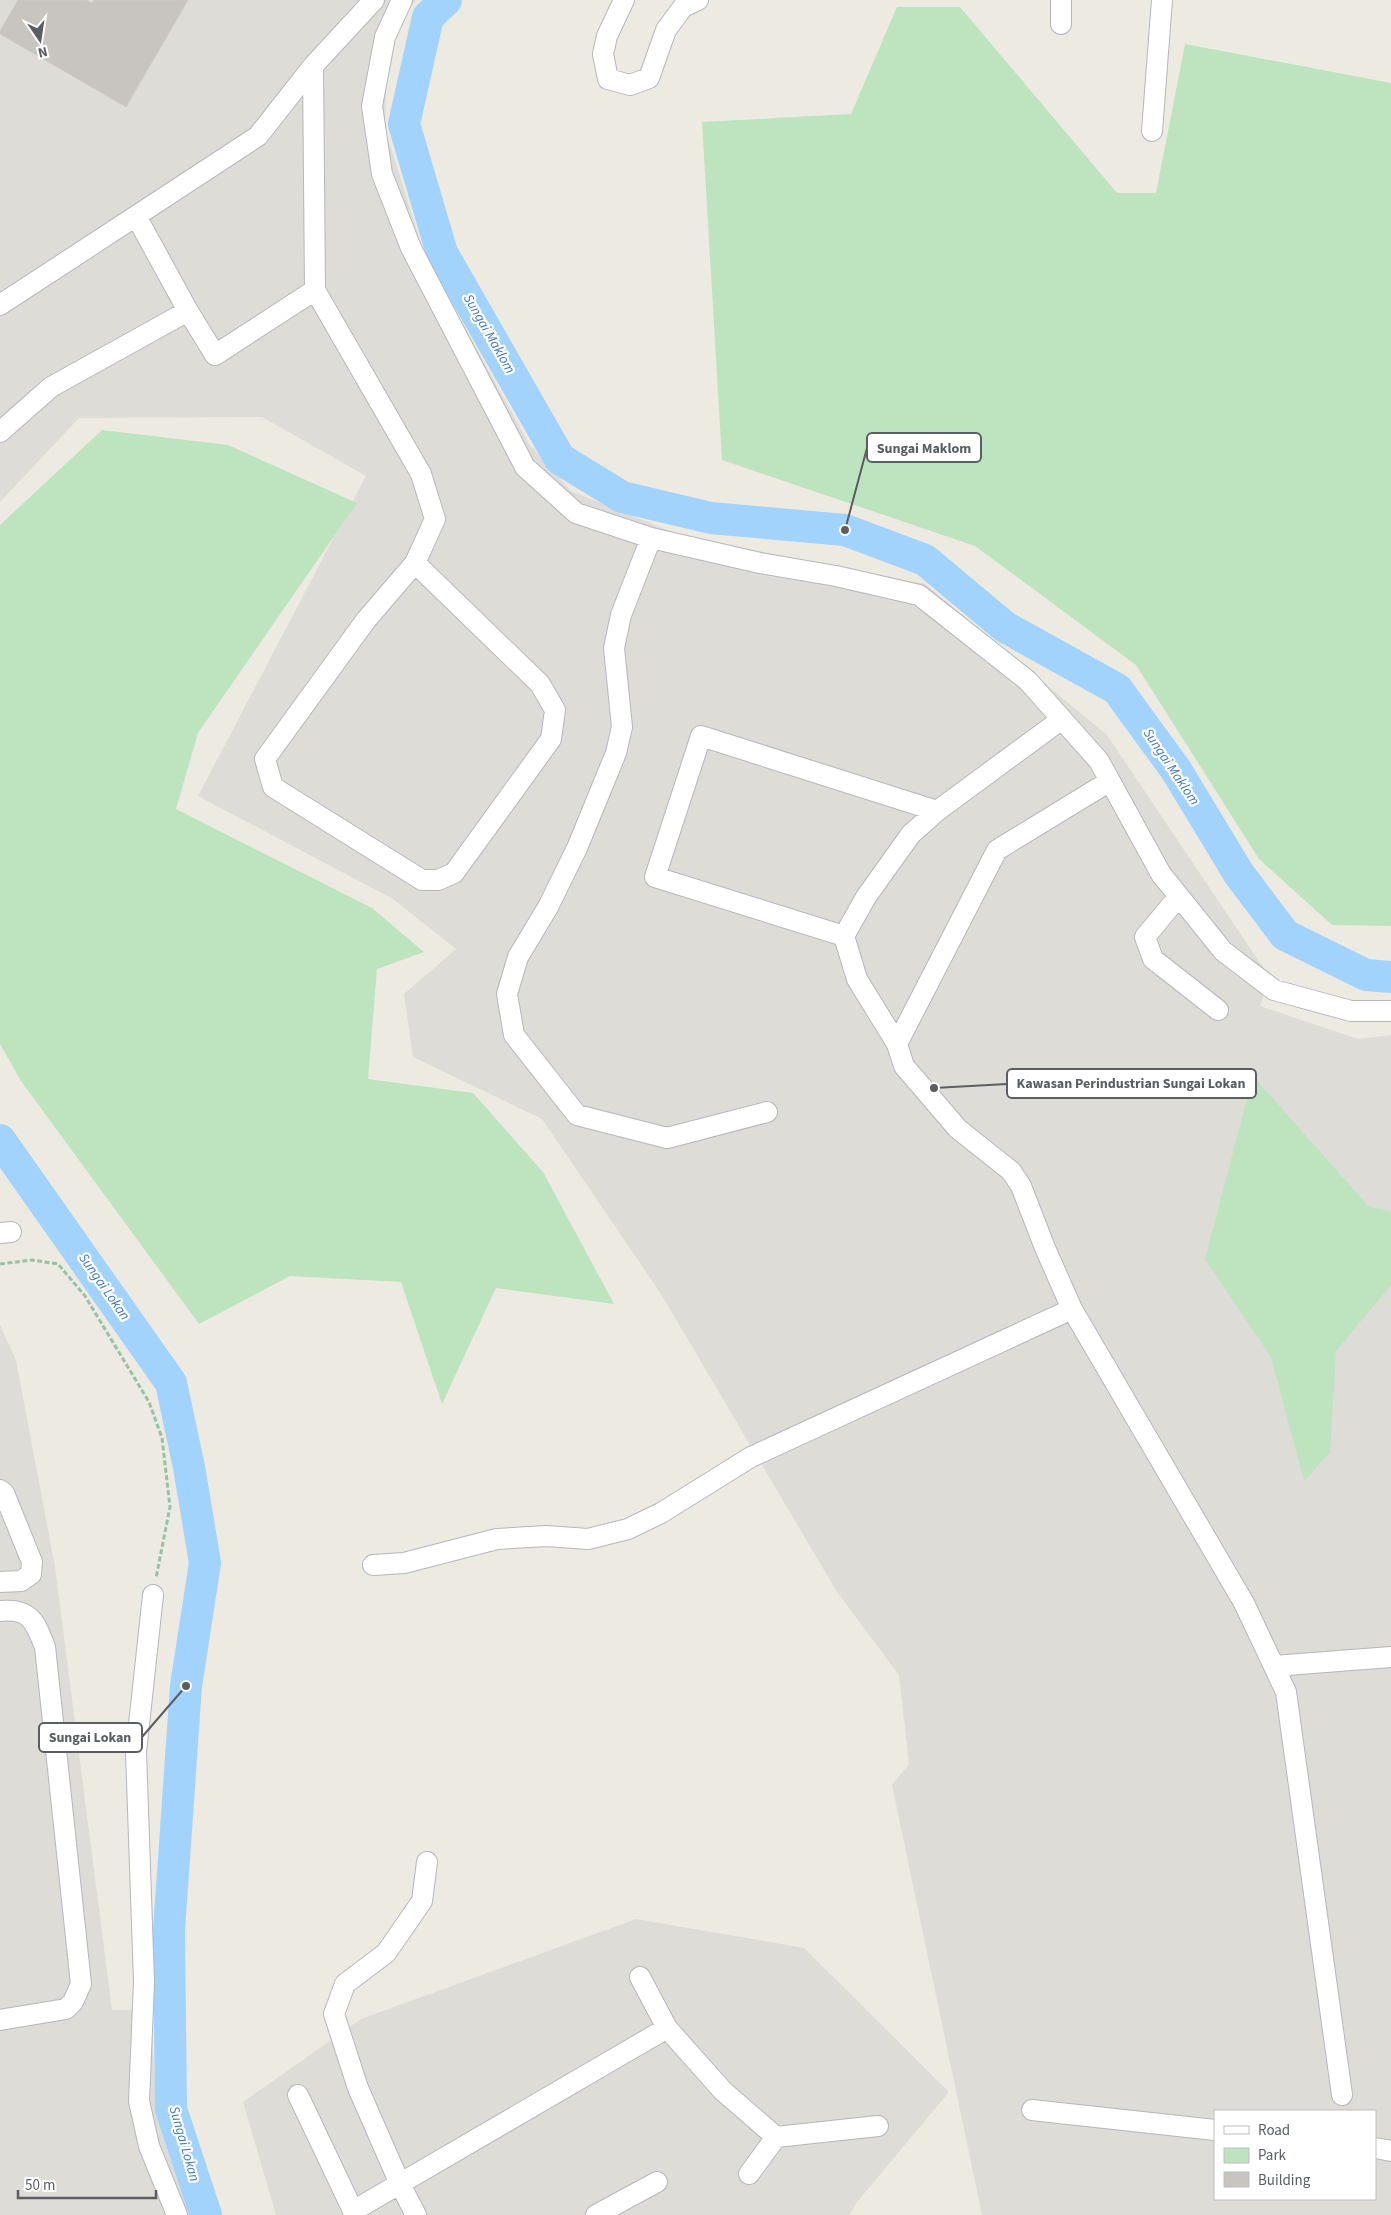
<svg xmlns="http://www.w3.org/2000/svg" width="1391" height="2215" font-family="'Source Sans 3',sans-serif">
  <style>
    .industrial { fill: #dedcd6; fill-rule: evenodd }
    .green { fill: #bee4bf }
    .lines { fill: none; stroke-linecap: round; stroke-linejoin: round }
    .river { stroke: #a1d3fd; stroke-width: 32 }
    .building { fill: #c8c4bf; stroke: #d1ccc0 }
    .minor-casing { stroke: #b4b7bc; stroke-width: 22 }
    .path { stroke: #96c3a4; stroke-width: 3; stroke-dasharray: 5 2.5; stroke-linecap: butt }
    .minor { stroke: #fff; stroke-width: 20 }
    .labels { text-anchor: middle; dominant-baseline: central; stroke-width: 4.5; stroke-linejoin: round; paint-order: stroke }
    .water-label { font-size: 14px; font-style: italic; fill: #4279b7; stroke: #fff }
    .leader { fill: none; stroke: #5a5d62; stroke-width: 2 }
    .callout-dot { fill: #5a5d62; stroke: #fff; stroke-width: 2 }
    .callout { fill: #fff; stroke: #5a5d62; stroke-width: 2 }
    .callout-label { font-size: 14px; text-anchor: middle; font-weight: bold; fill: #5a5d62 }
  </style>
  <rect width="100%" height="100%" fill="#edeae1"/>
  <path class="industrial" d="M0,0H416L387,37L385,129L424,253L529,444L571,491L682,536L925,584L1107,735L1270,978L1260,1006L1358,1039L1391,1035V2215H982L892,1785L909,1764L899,1675L837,1592L661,1294L542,1119L413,1057L404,994L456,949L393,899L198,796L366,476L262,417L79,418L0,502ZM1215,2111H1375V2199H1215Z
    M0,1325L16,1360L55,1567L112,2010H151L156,2105L206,2215H0Z
    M636,1919L804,1948L949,2092L857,2202L849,2215H276L243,2102L361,2019Z"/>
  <path class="green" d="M897,7H960L1117,193H1156L1185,44L1391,83V926L1332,925L1259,859L1136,665L975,546L722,460L702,122L851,114Z
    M102,430L228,445L357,503L198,733L176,809L372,908L424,952L377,969L368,1079L473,1093L543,1172L614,1304L496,1288L442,1404L401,1282L290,1276L199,1324L21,1081L0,1044V525Z
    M1253,1076L1369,1207L1391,1211V1285L1336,1351L1330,1453L1304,1481L1271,1357L1205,1259Z"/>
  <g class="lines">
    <path class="river" d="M446,0L428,17L404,124L442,253L560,459L622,497L711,518L845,530L925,560L1005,627L1117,689L1176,770L1239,874L1285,935L1366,975L1391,977
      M0,1140L171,1383L189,1467L205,1563L186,1686L169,1930L171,2109L206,2215"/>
  </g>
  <path class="building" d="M18,0H86L92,3L94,0H188L126,107L0,34V31Z"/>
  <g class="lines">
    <defs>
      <path id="minor" d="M374,0L313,66L315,290L421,474L435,519L415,563L366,620L265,759L273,787L422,880H438L454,873L551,739L555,710L540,684L415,563
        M402,0L385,37L372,106L382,174L411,248L525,467L576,513L651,538L760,563L836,576L919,595L1028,681L1099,761L1161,874L1223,951L1274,990L1351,1011H1391
        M624,0L607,36L603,54L608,79L630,85L649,78L666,30L683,7L698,0
        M1061,24V0
        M1152,131L1162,0
        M0,305L136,216
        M188,311L215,355L315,290
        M0,432L51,387L188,311L136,216L258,136L313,66
        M651,538L621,615L614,648L622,727L616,753L577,848L548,907L518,957L507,994L514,1035L577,1115L667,1138L767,1112
        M1110,781L997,850L897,1044L904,1066L958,1129L1011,1171L1021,1186L1045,1248L1072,1309L1244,1603L1286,1692L1342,2095
        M937,811L701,736L655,877L844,936L866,897L911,834L937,811L1062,719
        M1179,896L1145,937L1153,959L1218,1010
        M844,936L857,979L897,1044
        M0,1233L11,1232
        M0,1490L4,1493L32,1562L31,1574L21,1581L0,1582
        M373,1565L404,1563L497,1539L546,1536L588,1539L628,1529L661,1513L751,1457L1072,1309
        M153,1595L136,1752L144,1982L139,2101L149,2146L177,2215
        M0,1611C31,1608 35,1622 45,1647L81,1984L73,2002L66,2009L0,2020
        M1274,1666L1391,1657
        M640,1977L667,2028L723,2091L776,2137L878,2126
        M298,2095L355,2215
        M1032,2110L1215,2130
        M1375,2148L1391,2151
        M749,2174L776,2137
        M353,2211L667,2028
        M416,2215L400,2184L358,2088L334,2014L345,1984L386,1953L422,1901L427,1862
        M596,2215L657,2182"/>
    </defs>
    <use href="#minor" class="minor-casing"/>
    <path class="path" d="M0,1264L32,1260L58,1264L85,1296L149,1402L162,1438L170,1507L156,1578"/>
    <use href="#minor" class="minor"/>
  </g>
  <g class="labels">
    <g class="water-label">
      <text transform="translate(489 334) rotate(60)">Sungai Maklom</text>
      <text transform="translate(1171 767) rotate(56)">Sungai Maklom</text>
      <text transform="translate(104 1287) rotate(55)">Sungai Lokan</text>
      <text transform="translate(184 2144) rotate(74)">Sungai Lokan</text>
    </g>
  </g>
  <path class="leader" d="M845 530L867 448M934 1088L1007 1084M186 1686L142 1737"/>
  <g class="callout-dot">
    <circle cx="845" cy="530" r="5"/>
    <circle cx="934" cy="1088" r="5"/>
    <circle cx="186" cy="1686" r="5"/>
  </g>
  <g class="callout">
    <rect x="867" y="433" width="114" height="29" rx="5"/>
    <rect x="1007" y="1069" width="249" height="29" rx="5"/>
    <rect x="39" y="1723" width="103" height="29" rx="5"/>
  </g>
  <g class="callout-label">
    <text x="924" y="453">Sungai Maklom</text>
    <text x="1131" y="1088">Kawasan Perindustrian Sungai Lokan</text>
    <text x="90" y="1742">Sungai Lokan</text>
  </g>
  <rect x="1214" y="2110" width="162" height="90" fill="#ffffff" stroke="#bdbec0"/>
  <rect x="1224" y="2126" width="25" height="8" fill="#ffffff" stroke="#bdbec0"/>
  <text x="1258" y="2135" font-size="15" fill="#5a5d62">Road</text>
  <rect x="1224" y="2148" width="25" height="15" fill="#bee4bf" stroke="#bdbec0"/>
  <text x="1258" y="2160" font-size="15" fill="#5a5d62">Park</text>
  <rect x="1224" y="2172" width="25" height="15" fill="#c8c4bf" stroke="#bdbec0"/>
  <text x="1258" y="2185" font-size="15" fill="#5a5d62">Building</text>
  <g transform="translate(40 40) rotate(167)" stroke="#ffffff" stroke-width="4" paint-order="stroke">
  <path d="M0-4L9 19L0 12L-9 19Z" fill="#5a5d62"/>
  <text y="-8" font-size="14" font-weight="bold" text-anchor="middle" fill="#5a5d62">N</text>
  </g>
  <path d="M18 2190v8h138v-8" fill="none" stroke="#5a5d62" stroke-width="2.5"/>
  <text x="25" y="2190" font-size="15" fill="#5a5d62" stroke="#ffffff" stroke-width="4" paint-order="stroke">50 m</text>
</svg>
